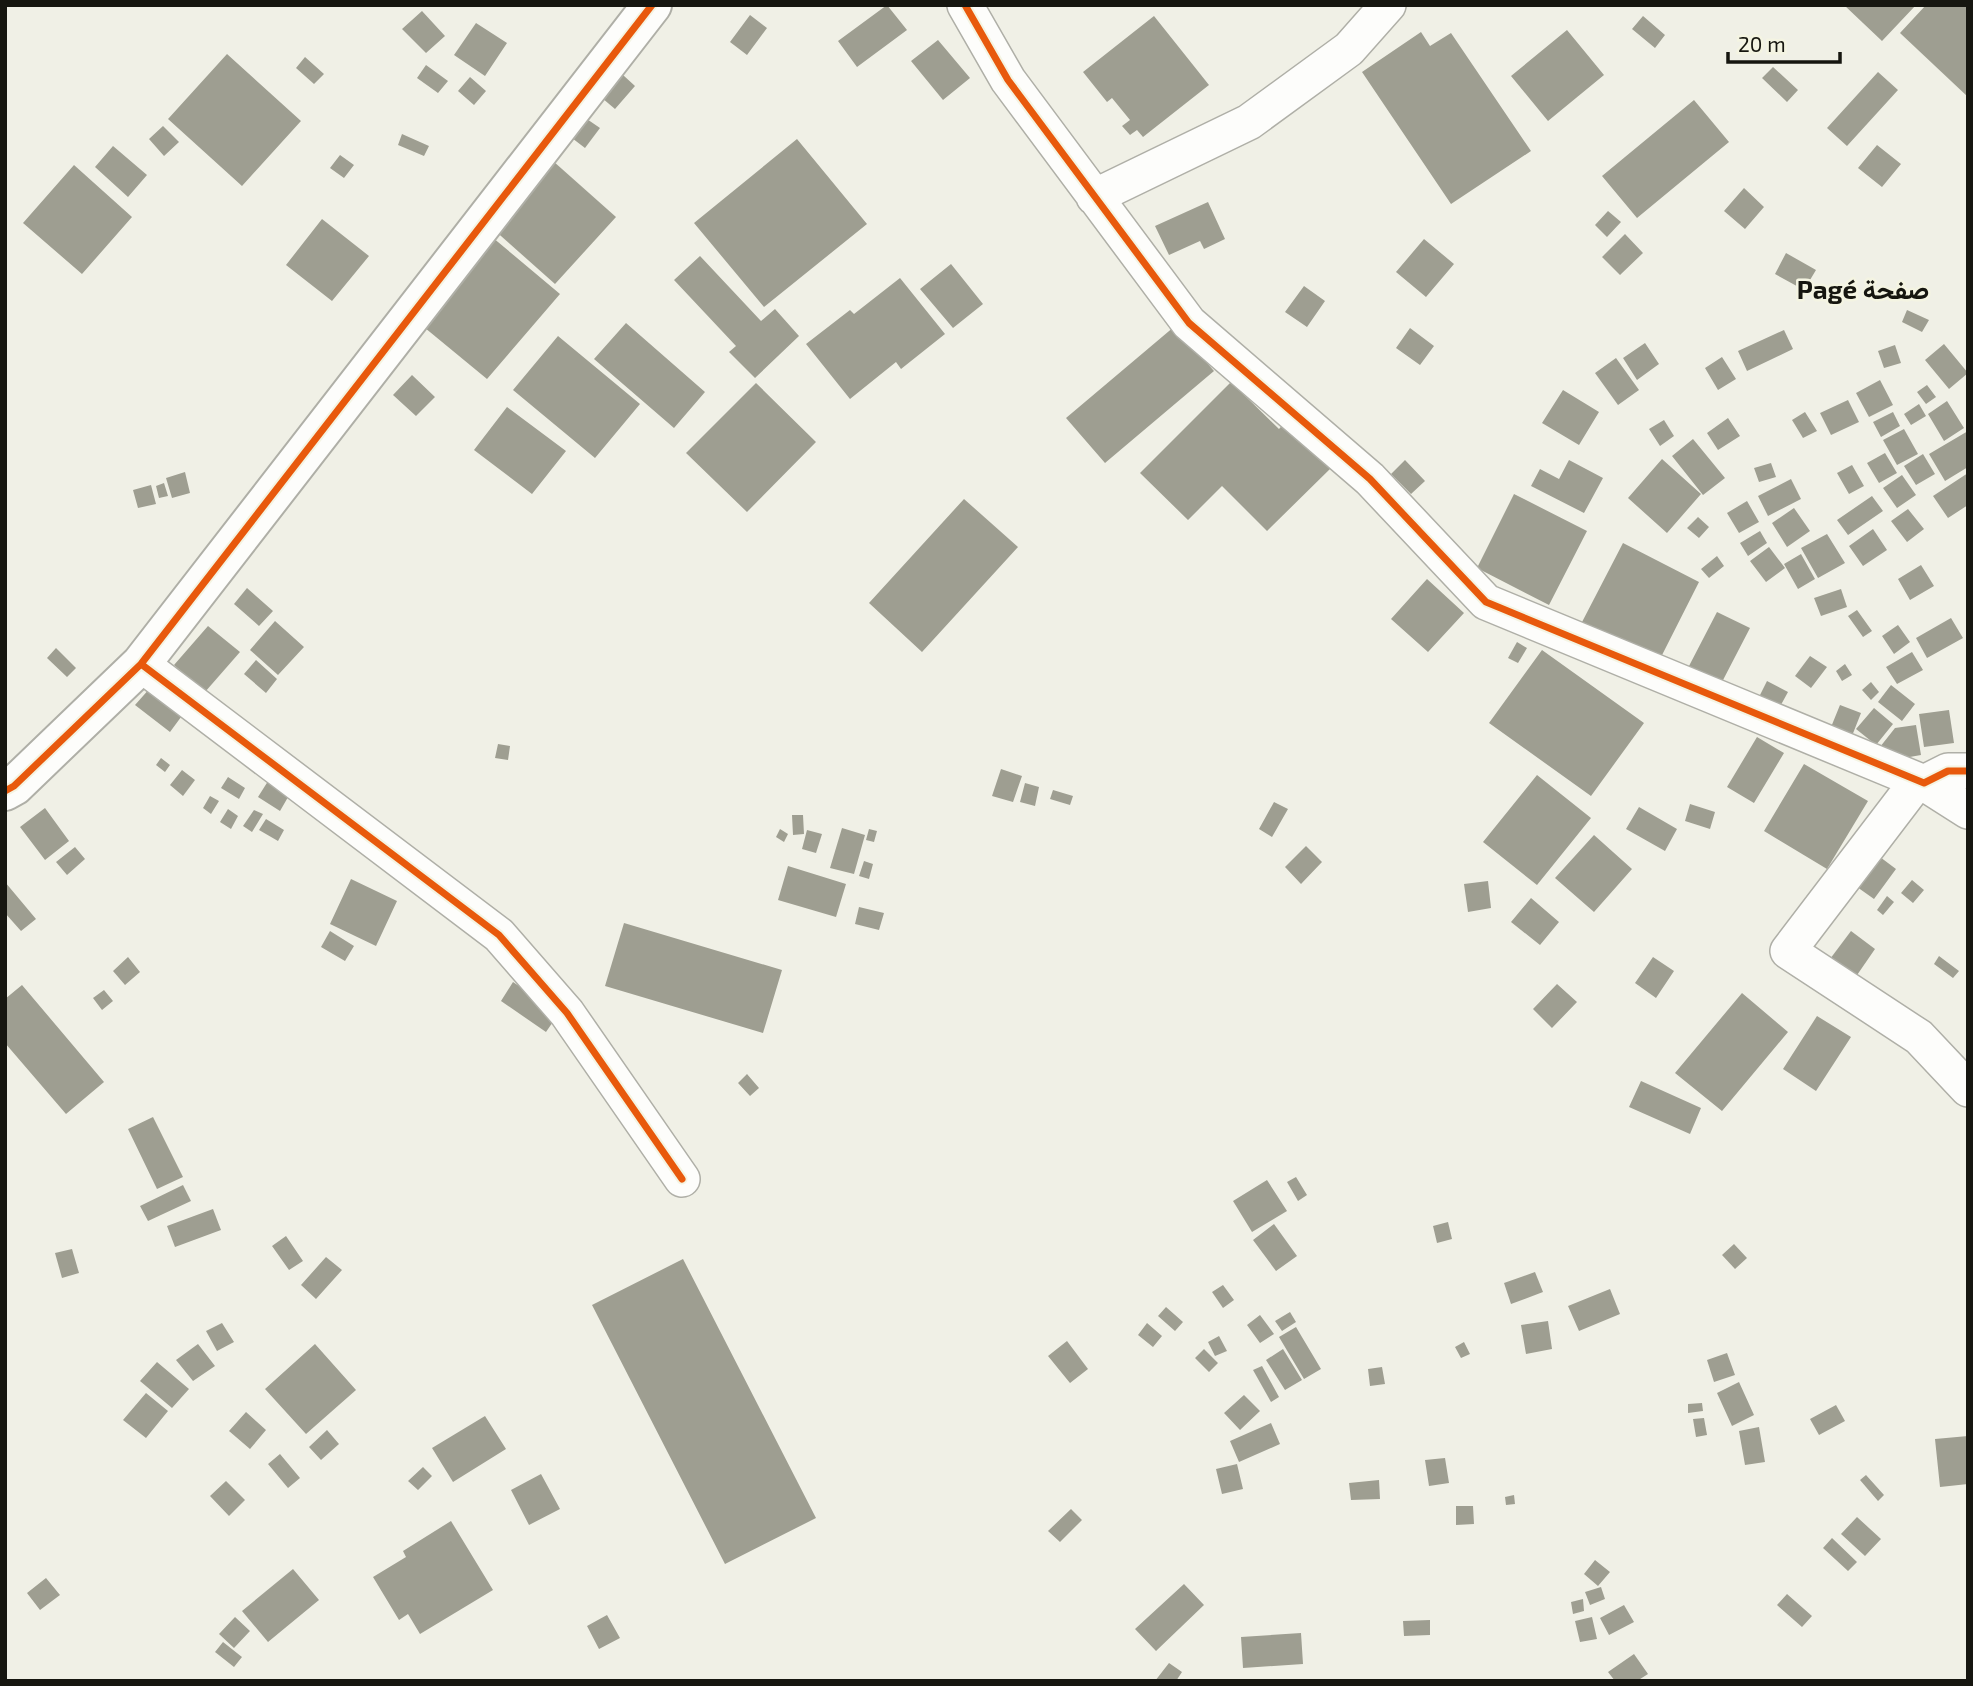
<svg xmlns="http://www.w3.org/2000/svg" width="1973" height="1686" font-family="'Exo 2',Vazirmatn,sans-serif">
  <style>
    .building { fill: #9e9e91 }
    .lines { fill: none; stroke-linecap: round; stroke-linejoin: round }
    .minor-casing { stroke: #afafa7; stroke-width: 38 }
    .tertiary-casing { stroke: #afafa7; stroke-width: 42 }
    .minor { stroke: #fdfdfb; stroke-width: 35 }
    .tertiary { stroke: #fdfdfb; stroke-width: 38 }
    .cycleway-casing { stroke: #f4f4e2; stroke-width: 11 }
    .cycleway { stroke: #e8590c; stroke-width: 7 }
    .labels { text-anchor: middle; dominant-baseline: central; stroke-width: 5; stroke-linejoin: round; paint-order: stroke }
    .quarter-label { font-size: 26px; font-weight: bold; fill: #161610; stroke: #f4f4e2 }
  </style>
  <rect width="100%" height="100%" fill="#f0f0e6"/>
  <path class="building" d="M887,5L907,30L857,67L838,41Z
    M1844,5H1916L1882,41Z
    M1926,5H1968V97L1900,33Z
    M422,11L445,36L426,53L402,29Z
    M750,15L767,28L747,55L730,42Z
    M1154,16L1209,85L1143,137L1137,130L1130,135L1122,126L1130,120L1112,98L1107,102L1083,72Z
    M1643,16L1665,35L1655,48L1632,29Z
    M476,23L507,43L485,76L454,55Z
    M1567,30L1604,75L1548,121L1511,76Z
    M1421,32L1430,46L1451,33L1531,151L1451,204L1362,72Z
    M938,40L970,78L943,100L911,61Z
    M227,54L301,121L242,186L168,119Z
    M305,57L324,74L314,84L296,68Z
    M426,65L448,81L438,93L417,78Z
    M1773,67L1798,90L1787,102L1762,78Z
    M1878,72L1898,90L1847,146L1827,128Z
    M623,75L635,86L615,109L602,98Z
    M470,77L486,91L474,105L458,91Z
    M1694,100L1729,142L1637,218L1602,176Z
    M581,115L600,128L585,148L568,135Z
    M163,126L179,142L164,156L149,139Z
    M402,134L429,146L424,156L398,145Z
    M797,139L867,224L764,307L694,223Z
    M1877,145L1901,164L1882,187L1858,168Z
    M113,146L147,175L128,197L95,167Z
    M340,155L354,165L344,178L330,168Z
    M553,161L616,217L555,284L492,228Z
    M74,165L132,217L82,274L23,223Z
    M1744,188L1764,207L1745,229L1724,211Z
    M1208,202L1225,239L1204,249L1200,241L1169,255L1155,226Z
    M1608,211L1621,222L1607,237L1595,225Z
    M322,219L369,256L332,301L286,265Z
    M1625,234L1643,253L1620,275L1602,257Z
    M492,237L560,294L487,379L419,323Z
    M1424,239L1454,264L1426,297L1396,272Z
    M1786,253L1816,270L1804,290L1775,274Z
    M700,256L761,321L775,309L799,336L755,378L729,352L736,346L674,280Z
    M951,264L983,304L953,328L920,289Z
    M900,278L945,334L901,369L896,362L850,399L806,344L850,310L854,314Z
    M1304,286L1325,301L1307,327L1285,312Z
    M1907,310L1929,320L1922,332L1902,322Z
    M626,323L705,392L674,428L594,359Z
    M1175,326L1214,371L1105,463L1066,418Z
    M1410,328L1434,346L1420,365L1396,348Z
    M1784,330L1793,349L1747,371L1738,351Z
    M558,336L640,404L595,458L513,390Z
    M1645,343L1659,364L1637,380L1623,358Z
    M1944,344L1968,373L1949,389L1925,360Z
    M1895,345L1901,363L1884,368L1878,351Z
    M1722,357L1736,379L1718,390L1705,368Z
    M1616,358L1639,390L1618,405L1595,373Z
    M412,375L435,397L416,416L393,395Z
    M1880,380L1893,405L1869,417L1856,393Z
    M1231,382L1279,429L1286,421L1332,467L1267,531L1222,486L1188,520L1140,473Z
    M756,383L816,442L747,512L686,453Z
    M1927,385L1936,397L1926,404L1917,392Z
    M1563,390L1599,412L1579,445L1542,423Z
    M1848,400L1859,422L1831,435L1820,413Z
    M1947,401L1964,428L1944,441L1928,414Z
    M1919,404L1926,416L1911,425L1904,414Z
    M507,407L566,451L532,494L474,450Z
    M1805,412L1817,431L1803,438L1792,420Z
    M1893,412L1900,426L1881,437L1873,422Z
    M1728,418L1740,436L1718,450L1707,433Z
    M1664,420L1674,436L1660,446L1649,429Z
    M1904,429L1918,454L1897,465L1883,440Z
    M1968,431V467L1945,481L1929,454Z
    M1693,439L1725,478L1703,495L1672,456Z
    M1885,453L1897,473L1879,483L1867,463Z
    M1923,454L1935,474L1916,485L1904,466Z
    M1662,459L1701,494L1667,533L1628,498Z
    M1405,460L1425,481L1411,494L1391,474Z
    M1569,460L1603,478L1584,513L1531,486L1540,469L1559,479Z
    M1771,463L1776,477L1759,482L1754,468Z
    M1852,465L1864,486L1849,494L1837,473Z
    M185,472L190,493L172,498L166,478Z
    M1968,473V505L1948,518L1933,496Z
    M1902,475L1916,495L1897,508L1883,488Z
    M1791,479L1801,499L1768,516L1758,496Z
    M164,483L168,496L159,498L156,486Z
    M151,485L156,504L138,508L133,490Z
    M1514,494L1587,531L1549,605L1477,568Z
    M1872,496L1883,511L1848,535L1837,520Z
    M964,499L1018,547L922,652L869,603Z
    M1747,501L1759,522L1739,533L1727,513Z
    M1794,508L1810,531L1787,547L1772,523Z
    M1908,509L1924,529L1907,542L1891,521Z
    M1698,517L1709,527L1699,538L1687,528Z
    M1873,529L1887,550L1863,566L1849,546Z
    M1760,531L1767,543L1748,556L1740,543Z
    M1827,534L1845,563L1818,578L1801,548Z
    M1623,543L1699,582L1658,663L1581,624Z
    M1769,547L1785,568L1766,582L1750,561Z
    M1801,554L1815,579L1798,589L1784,564Z
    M1717,556L1724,566L1709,578L1701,569Z
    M1921,565L1934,586L1910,600L1898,579Z
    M1427,579L1464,613L1428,652L1391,619Z
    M247,588L273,611L259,626L234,604Z
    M1841,589L1847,607L1821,616L1814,598Z
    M1857,610L1872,631L1863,637L1848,616Z
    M1717,612L1750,628L1722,682L1689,666Z
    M1951,618L1963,638L1927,658L1916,638Z
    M275,621L304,647L278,675L250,650Z
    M1898,625L1910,642L1894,654L1882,636Z
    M208,626L240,652L205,692L174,665Z
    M1517,642L1527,648L1518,663L1508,658Z
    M56,648L76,668L67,677L47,658Z
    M1542,650L1644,723L1591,796L1489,723Z
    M1912,652L1923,670L1897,684L1886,667Z
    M1810,656L1827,667L1811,688L1795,676Z
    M256,660L277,679L266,693L244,674Z
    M1845,664L1852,675L1842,681L1836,671Z
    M1767,681L1788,692L1777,712L1757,701Z
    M1871,682L1879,692L1871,700L1862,690Z
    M1891,685L1915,704L1902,721L1878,702Z
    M151,687L184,713L170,732L135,705Z
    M1840,705L1861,713L1850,741L1829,732Z
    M1874,708L1893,724L1876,745L1856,729Z
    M1949,710L1954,743L1924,747L1919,714Z
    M1916,725L1921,755L1904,758L1880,747L1895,728Z
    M1757,737L1784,753L1754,803L1727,787Z
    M498,744L510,746L508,760L495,758Z
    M161,758L170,765L165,772L156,765Z
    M1804,764L1868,801L1827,869L1764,831Z
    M1001,769L1022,776L1013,802L992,796Z
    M182,770L195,780L183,796L170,785Z
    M1537,775L1591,818L1537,885L1483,842Z
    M228,777L245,788L239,799L221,788Z
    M270,778L291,792L280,811L258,797Z
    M1025,783L1039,787L1035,806L1020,802Z
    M1053,790L1073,796L1070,805L1050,799Z
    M210,796L219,801L211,814L203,808Z
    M1274,802L1288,809L1272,837L1259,829Z
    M1690,804L1715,812L1710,829L1685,821Z
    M1639,807L1677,829L1665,851L1626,829Z
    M45,808L69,841L45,860L20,827Z
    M228,809L238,816L231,829L220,822Z
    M254,810L263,814L252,832L243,826Z
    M792,815H803L804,834L793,835Z
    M266,819L284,830L278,841L259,830Z
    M842,828L865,835L854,874L830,868Z
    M780,829L788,834L784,842L776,837Z
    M869,829L877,831L874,842L866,840Z
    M807,830L822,834L816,853L802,849Z
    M1594,835L1632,869L1594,912L1555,878Z
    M1306,846L1322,862L1301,884L1285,867Z
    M75,847L85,859L67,875L56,862Z
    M1872,851L1896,869L1874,899L1850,882Z
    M864,861L873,864L869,879L859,876Z
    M788,866L846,884L836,917L778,900Z
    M351,879L397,901L376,946L330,924Z
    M1912,880L1924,890L1913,903L1901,893Z
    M1488,881L1491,908L1468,912L1464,884Z
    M5,882L36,919L21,931L5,913Z
    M1887,896L1894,902L1883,915L1877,910Z
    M1531,898L1559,922L1540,945L1511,922Z
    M859,907L884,913L879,930L855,924Z
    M624,923L782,970L763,1033L605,986Z
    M330,931L354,946L345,961L321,947Z
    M1851,931L1875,949L1855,978L1830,959Z
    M1939,956L1959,971L1953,978L1934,964Z
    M128,957L140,972L125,985L113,971Z
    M1653,957L1674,971L1656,998L1635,983Z
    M513,982L559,1013L546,1032L501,1001Z
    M1557,984L1577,1002L1552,1028L1533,1009Z
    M22,985L104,1082L66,1114L5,1043V999Z
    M104,990L113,1001L102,1010L93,998Z
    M1742,993L1788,1032L1722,1111L1675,1073Z
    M1817,1016L1851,1037L1816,1091L1783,1069Z
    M747,1074L759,1088L750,1096L738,1083Z
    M1641,1081L1701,1108L1690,1134L1629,1107Z
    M153,1117L183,1177L157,1189L128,1129Z
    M1296,1177L1307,1195L1298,1201L1287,1182Z
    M1267,1180L1287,1211L1252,1232L1233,1201Z
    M183,1185L191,1201L148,1221L140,1206Z
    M213,1209L221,1230L175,1247L167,1226Z
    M1448,1222L1452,1239L1437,1243L1433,1226Z
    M1274,1224L1297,1256L1276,1271L1253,1240Z
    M286,1236L303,1261L289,1270L272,1246Z
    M1734,1244L1747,1258L1735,1269L1722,1255Z
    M72,1249L79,1273L62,1278L55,1253Z
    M326,1257L342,1270L316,1299L301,1285Z
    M683,1259L816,1518L725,1564L592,1305Z
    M1535,1272L1543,1292L1511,1304L1504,1283Z
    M1223,1285L1234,1300L1223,1308L1212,1292Z
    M1610,1289L1620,1314L1579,1331L1568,1306Z
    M1166,1307L1183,1322L1175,1331L1158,1316Z
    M1290,1312L1296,1322L1282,1331L1275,1321Z
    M1260,1315L1274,1334L1260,1343L1247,1325Z
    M1548,1321L1552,1349L1526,1354L1521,1325Z
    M222,1323L234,1342L217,1351L206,1331Z
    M1147,1323L1162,1336L1153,1347L1138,1335Z
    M1296,1327L1321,1369L1304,1379L1279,1337Z
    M1219,1336L1227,1351L1215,1356L1208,1342Z
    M1067,1341L1088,1369L1070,1383L1048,1356Z
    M1464,1342L1470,1354L1461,1358L1455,1347Z
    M198,1344L215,1366L193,1381L176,1360Z
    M315,1344L356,1390L306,1434L265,1389Z
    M1204,1349L1218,1363L1209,1372L1195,1358Z
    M1283,1349L1302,1380L1285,1390L1266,1360Z
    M1727,1353L1735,1375L1714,1382L1707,1360Z
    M157,1362L189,1389L172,1408L140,1381Z
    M1262,1366L1279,1397L1271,1402L1253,1370Z
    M1382,1367L1385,1384L1370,1386L1368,1369Z
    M1739,1382L1754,1415L1732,1426L1717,1393Z
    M146,1393L168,1411L146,1438L123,1420Z
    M1244,1395L1260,1411L1240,1430L1224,1413Z
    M1702,1403L1703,1411L1688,1413V1404Z
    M1836,1405L1845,1421L1819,1435L1810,1419Z
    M246,1412L266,1430L250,1449L229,1431Z
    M485,1416L506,1449L453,1482L432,1448Z
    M1704,1418L1707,1435L1696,1437L1693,1419Z
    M1271,1423L1280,1444L1239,1462L1230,1441Z
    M1759,1427L1765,1462L1745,1465L1739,1431Z
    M327,1430L339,1444L321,1460L309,1447Z
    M1968,1436V1484L1940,1487L1935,1439Z
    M280,1454L300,1478L288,1488L268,1464Z
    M1445,1458L1449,1483L1429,1486L1425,1460Z
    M1237,1464L1243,1489L1222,1494L1216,1469Z
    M423,1467L432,1476L418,1490L408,1481Z
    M541,1474L560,1509L529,1525L511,1490Z
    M1866,1475L1884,1495L1878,1501L1860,1480Z
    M1379,1480L1380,1499L1351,1500L1349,1483Z
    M226,1481L245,1500L229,1516L210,1496Z
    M1514,1495L1515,1504L1506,1505L1505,1497Z
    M1456,1506H1473L1474,1524L1456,1525Z
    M1071,1509L1082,1520L1060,1542L1048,1531Z
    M1857,1517L1881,1539L1865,1556L1841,1534Z
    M451,1521L493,1590L420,1634L408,1614L399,1620L373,1577L406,1557L403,1551Z
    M1832,1538L1857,1562L1848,1571L1823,1548Z
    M1595,1560L1610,1572L1598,1586L1584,1574Z
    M293,1569L319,1600L268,1642L242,1611Z
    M46,1578L60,1595L40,1610L27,1593Z
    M1184,1584L1204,1605L1156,1651L1135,1629Z
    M1601,1587L1605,1599L1590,1605L1585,1592Z
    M1787,1594L1812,1616L1802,1627L1777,1605Z
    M1583,1599L1584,1611L1573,1614L1571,1602Z
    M1624,1605L1634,1622L1609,1635L1600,1618Z
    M607,1615L620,1638L599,1649L587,1626Z
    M235,1617L250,1631L234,1648L219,1634Z
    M1592,1617L1597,1639L1580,1642L1575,1621Z
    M1430,1620V1635L1404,1636L1403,1621Z
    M1301,1633L1303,1664L1243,1668L1241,1637Z
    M223,1642L242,1657L234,1667L215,1652Z
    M1634,1654L1648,1674L1637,1681H1615L1608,1672Z
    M1169,1663L1182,1672L1176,1681H1155Z"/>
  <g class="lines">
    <defs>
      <path id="minor" d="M965,5L1008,80L1189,323L1370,479L1486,602L1924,783L1948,771H1968
        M1094,197L1249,122L1349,49L1388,5
        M141,664L499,935L567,1013L682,1179
        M1968,811L1924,783L1913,787L1788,951L1919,1037L1968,1089"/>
      <path id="tertiary" d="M5,791L14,786L141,664L652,5"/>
    </defs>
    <use href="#minor" class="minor-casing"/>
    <use href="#tertiary" class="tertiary-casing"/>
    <use href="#minor" class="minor"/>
    <use href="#tertiary" class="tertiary"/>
    <defs>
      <path id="cycleway" d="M965,5L1008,80L1189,323L1370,479L1486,602L1924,783L1948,771H1968
        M141,664L499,935L567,1013L682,1179
        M5,791L14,786L141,664L652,5"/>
    </defs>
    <use href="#cycleway" class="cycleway-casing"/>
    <use href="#cycleway" class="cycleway"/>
  </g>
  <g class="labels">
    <g class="quarter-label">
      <text x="1863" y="288">Pagé صفحة</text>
    </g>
  </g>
  <rect width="1973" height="1686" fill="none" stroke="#161610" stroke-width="14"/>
  <path d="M1728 52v10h112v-10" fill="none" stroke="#161610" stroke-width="3.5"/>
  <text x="1738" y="52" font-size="21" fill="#161610" stroke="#f4f4e2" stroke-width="5" paint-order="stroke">20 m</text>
</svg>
